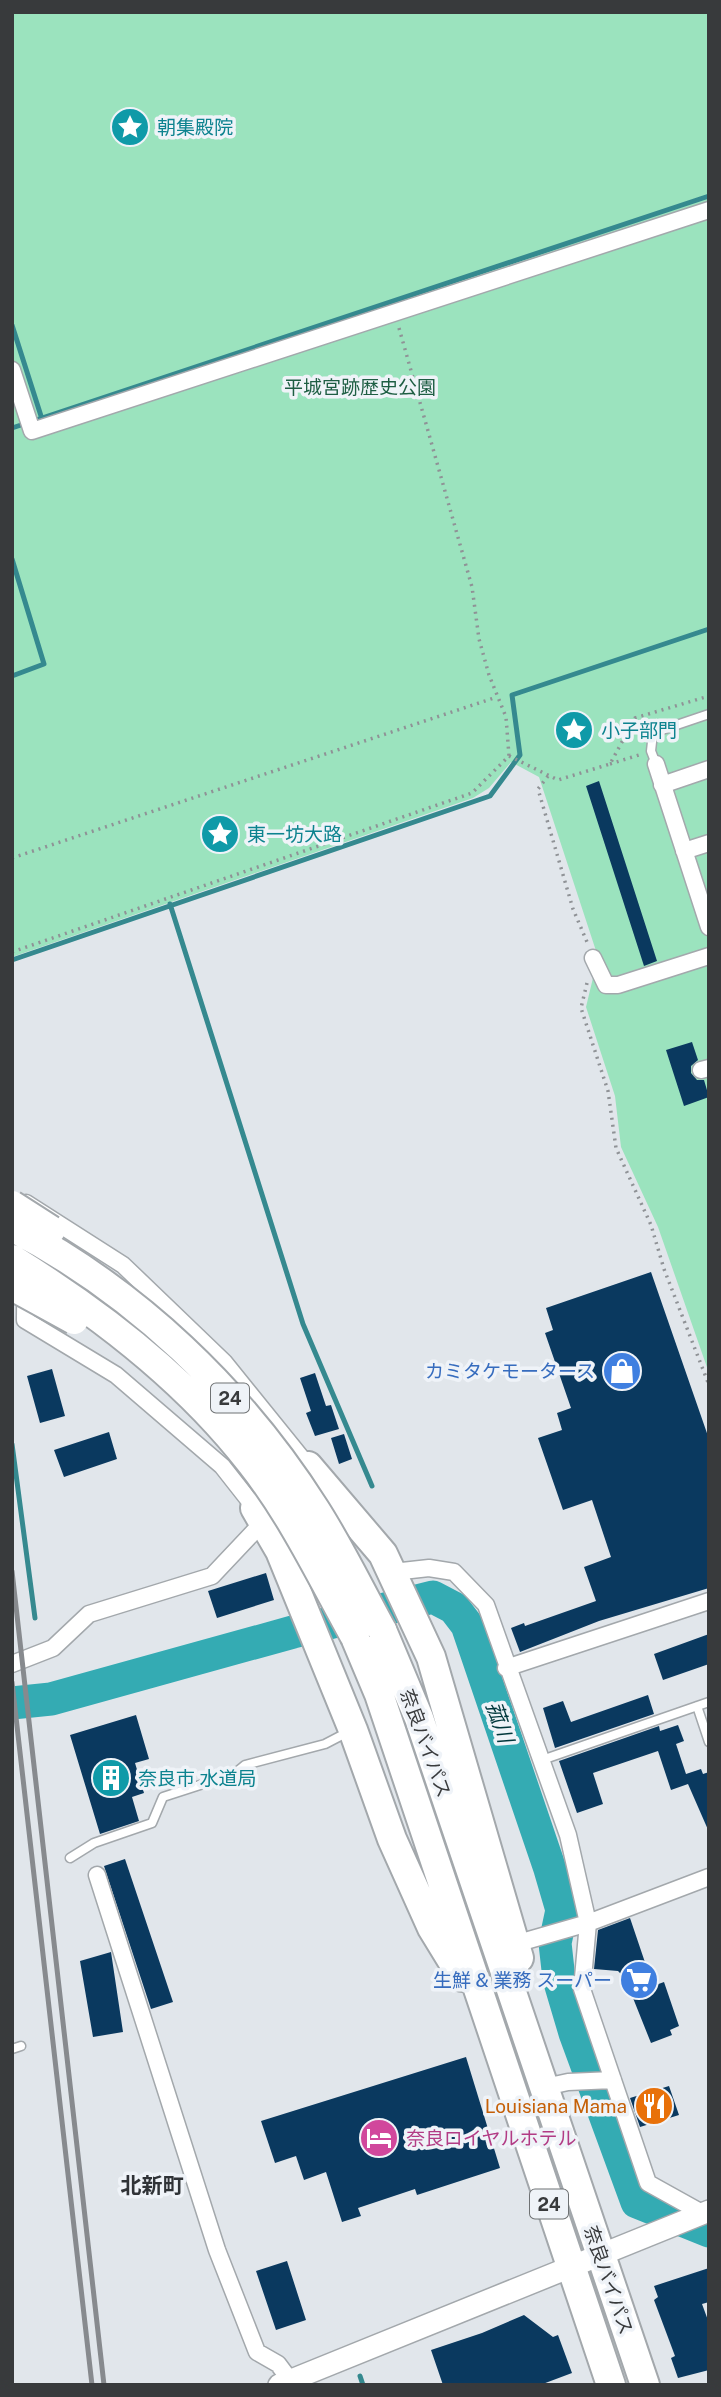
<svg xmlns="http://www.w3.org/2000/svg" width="721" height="2397" font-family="'Public Sans','Noto Sans JP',sans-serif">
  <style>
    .green { fill: #9be3be }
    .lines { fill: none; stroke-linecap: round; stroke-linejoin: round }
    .stream { stroke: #35898f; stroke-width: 5 }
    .river { stroke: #34abb3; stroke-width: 33 }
    .building { fill: #0a395f }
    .lane-casing { stroke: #a3a8ac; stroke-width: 11 }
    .street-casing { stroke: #a3a8ac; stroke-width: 19 }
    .secondary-casing { stroke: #a3a8ac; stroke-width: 24 }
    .highway-casing { stroke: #a3a8ac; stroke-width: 32 }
    .path { stroke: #8f9296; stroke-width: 3.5; stroke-dasharray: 2 5; stroke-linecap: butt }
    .lane { stroke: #fff; stroke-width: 8 }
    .street { stroke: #fff; stroke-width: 16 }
    .secondary { stroke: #fff; stroke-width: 21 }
    .highway { stroke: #fff; stroke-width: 28 }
    .rail { stroke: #878a8e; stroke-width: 5 }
    .highway-bridge-casing { stroke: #a3a8ac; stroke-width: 32; stroke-linecap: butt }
    .highway-bridge { stroke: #fff; stroke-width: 28 }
    .labels { text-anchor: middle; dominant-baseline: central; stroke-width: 7; stroke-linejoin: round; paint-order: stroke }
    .shield { fill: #eff3f8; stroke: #6f7274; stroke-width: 2 }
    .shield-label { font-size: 18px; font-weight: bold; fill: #383a3c }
    .culture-label { font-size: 19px; fill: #0d838f; stroke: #eff3f8; text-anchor: start }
    .park-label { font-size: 19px; fill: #1e5e43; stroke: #eff3f8 }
    .shop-label { font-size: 19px; fill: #366cbe; stroke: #eff3f8; text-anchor: end }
    .street-label { font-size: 19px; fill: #383a3c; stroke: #eff3f8 }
    .food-label { font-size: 19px; fill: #c56008; stroke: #eff3f8; text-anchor: end }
    .hotel-label { font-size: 19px; fill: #b23c85; stroke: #eff3f8; text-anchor: start }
    .water-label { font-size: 21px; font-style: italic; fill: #00373b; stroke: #eff3f8 }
    .neighbourhood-label { font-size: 21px; font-weight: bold; fill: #303337; stroke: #eff3f8 }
  </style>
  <rect width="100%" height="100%" fill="#e1e6eb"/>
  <path class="green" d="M12,12H709V1373L658,1227L621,1147L615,1096L586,1007L598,957L539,777L511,762L489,788L473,798L12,957Z"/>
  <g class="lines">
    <path class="stream" d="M12,325L41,416
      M12,428L709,196
      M12,559L44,664L12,676
      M170,904L303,1324L372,1486
      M12,960L490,796L520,755L512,695L709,629
      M12,1444L35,1618
      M360,2376L363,2385"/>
    <path class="river" d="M12,1703L51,1699L293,1632L433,1597L454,1608L467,1625L550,1869L562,1910L555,1943L559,1979L575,2033L637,2202L709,2231"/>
  </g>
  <path class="building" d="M599,781L657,961L644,966L586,786Z
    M692,1042L698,1060L691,1066V1073L697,1080H704L709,1097L684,1106L666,1050Z
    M651,1272L709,1439V1588L599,1621L520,1652L511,1628L524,1623L525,1626L596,1601L584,1567L611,1557L592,1500L563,1510L538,1438L562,1430L557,1413L571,1408L545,1333L553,1330L546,1308Z
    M52,1369L65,1416L40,1423L27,1376Z
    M315,1373L326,1406L331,1405L339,1429L315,1436L306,1413L311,1411L300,1378Z
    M109,1432L117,1459L64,1477L54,1450Z
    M344,1434L352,1459L339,1464L331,1438Z
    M266,1573L274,1600L217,1618L208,1591Z
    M709,1634V1664L663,1680L654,1654Z
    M648,1695L654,1714L555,1748L543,1708L563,1701L571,1722Z
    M136,1715L149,1759L135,1763L144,1793L132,1797L139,1821L100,1834L70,1735Z
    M678,1725L684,1741L676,1744L686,1774L701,1769L703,1774L709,1772V1832L688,1784L671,1790L658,1751L593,1773L603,1804L577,1813L559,1761L659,1726L660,1731Z
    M125,1859L173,2002L151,2009L104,1866Z
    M630,1918L653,1986L664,1982L679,2026L670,2030L672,2035L651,2043L625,1978L618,1971L594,1969L598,1930Z
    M111,1952L123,2032L93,2037L80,1961Z
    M466,2057L500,2168L417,2195L415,2189L358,2208L361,2216L342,2222L326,2172L304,2180L296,2156L275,2163L261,2121Z
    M669,2086L679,2115L640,2127L630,2098Z
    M287,2261L306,2320L276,2330L256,2271Z
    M709,2268V2302L702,2304L709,2323V2370L678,2378L671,2358L675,2356L654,2300L658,2297L654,2286Z
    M524,2315L553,2337L558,2335L572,2373L540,2385H443L431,2350L482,2333Z"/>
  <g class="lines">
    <defs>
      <path id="lane" d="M656,764L651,751L653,733L709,714
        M697,1706L709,1742
        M539,1761L709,1702
        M70,1858L94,1843L152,1823L163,1797L234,1774L245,1765L325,1744L348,1732
        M12,2049L21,2046"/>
      <path id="street" d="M12,370L32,431L709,210
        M656,764L709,927
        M662,785L709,769
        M684,851L709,843
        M593,958L606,985H618L709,956
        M701,1070L709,1068
        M26,1203L123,1265L224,1362L308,1466L255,1508L222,1466L116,1375L25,1320Z
        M393,1572L429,1568L454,1572L486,1605L568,1835L588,1923L582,1989L648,2183L702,2213
        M12,1664L53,1648L89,1614L212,1576L263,1522
        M506,1668L709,1601
        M97,1875L217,2250L257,2352L278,2364L290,2380
        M515,1944L588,1923L709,1877
        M545,2087L568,2082L613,2080"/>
      <path id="secondary" d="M279,2385L709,2211"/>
      <path id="highway" d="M308,1466L383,1554L431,1657L519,1958
        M255,1508L280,1551L353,1730L392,1839L432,1928L462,1977
        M382,1630L419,1718L645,2385
        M355,1637L379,1694L611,2385"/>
    </defs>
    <use href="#lane" class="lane-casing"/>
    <use href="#street" class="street-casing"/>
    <use href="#secondary" class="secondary-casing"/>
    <use href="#highway" class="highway-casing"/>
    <path class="path" d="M399,328L472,587L479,639L489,675L506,717L509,756
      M610,764L639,755
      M548,776L538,789L573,909L587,942
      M12,858L497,697
      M12,952L472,793L509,756L558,780L610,764L635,718L709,696
      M587,983L581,1008L608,1091L616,1148L651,1225L664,1269L709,1385"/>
    <use href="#lane" class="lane"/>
    <use href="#street" class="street"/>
    <use href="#secondary" class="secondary"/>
    <use href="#highway" class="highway"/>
    <path class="rail" d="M12,1571L104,2385
      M12,1682L92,2385"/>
    <defs>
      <path id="highway-bridge" d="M12,1205L51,1230
        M12,1227C136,1292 240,1391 315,1509C340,1548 360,1590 382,1630
        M12,1259C101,1314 187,1380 251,1463C293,1516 322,1578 355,1637
        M12,1286L74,1320"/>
    </defs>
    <use href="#highway-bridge" class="highway-bridge-casing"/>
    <use href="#highway-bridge" class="highway-bridge"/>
  </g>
  <defs>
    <symbol id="sight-disc" viewBox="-11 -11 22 22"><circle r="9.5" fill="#0f9aa8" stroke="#eff3f8"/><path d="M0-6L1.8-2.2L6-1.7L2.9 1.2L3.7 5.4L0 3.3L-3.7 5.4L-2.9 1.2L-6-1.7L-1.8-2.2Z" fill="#fff"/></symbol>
    <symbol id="shop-disc" viewBox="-11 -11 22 22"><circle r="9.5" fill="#3f7fe0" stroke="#eff3f8"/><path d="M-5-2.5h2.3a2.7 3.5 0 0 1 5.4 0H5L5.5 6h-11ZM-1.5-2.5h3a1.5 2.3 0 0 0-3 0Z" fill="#fff"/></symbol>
    <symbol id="building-disc" viewBox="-11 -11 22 22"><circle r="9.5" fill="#0f9aa8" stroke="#eff3f8"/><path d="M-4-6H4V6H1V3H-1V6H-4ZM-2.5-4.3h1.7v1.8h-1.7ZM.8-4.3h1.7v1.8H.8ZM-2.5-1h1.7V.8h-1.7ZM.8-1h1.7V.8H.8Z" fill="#fff"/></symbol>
    <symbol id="supermarket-disc" viewBox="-11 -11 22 22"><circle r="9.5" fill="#3f7fe0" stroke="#eff3f8"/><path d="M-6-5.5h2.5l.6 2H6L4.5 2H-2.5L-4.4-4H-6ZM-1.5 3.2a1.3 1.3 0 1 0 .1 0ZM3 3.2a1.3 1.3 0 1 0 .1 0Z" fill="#fff"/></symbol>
    <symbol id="restaurant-disc" viewBox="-11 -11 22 22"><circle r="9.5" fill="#e8710a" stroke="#eff3f8"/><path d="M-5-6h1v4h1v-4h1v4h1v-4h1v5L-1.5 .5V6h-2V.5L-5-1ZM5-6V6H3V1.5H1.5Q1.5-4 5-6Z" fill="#fff"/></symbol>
    <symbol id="hotel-disc" viewBox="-11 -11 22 22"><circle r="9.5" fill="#d1479c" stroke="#eff3f8"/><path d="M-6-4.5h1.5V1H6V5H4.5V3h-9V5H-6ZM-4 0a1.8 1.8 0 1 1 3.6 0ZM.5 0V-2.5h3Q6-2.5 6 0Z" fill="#fff"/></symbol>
  </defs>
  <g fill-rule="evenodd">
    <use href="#sight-disc" x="108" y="105" width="44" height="44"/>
    <use href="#sight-disc" x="552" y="708" width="44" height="44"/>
    <use href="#sight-disc" x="198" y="812" width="44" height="44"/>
    <use href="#shop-disc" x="600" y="1349" width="44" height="44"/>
    <use href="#building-disc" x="89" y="1756" width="44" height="44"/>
    <use href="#supermarket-disc" x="617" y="1958" width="44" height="44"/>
    <use href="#restaurant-disc" x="632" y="2084" width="44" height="44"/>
    <use href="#hotel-disc" x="357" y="2116" width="44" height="44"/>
  </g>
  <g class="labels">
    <g class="shield">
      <rect x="211" y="1383.5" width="38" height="29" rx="5"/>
      <rect x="530" y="2189.5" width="38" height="29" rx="5"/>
    </g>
    <g class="shield-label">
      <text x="230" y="1398">24</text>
      <text x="549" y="2204">24</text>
    </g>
    <g class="culture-label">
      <text x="157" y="127">朝集殿院</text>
      <text x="601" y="730">小子部門</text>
      <text x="247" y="834">東一坊大路</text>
      <text x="138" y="1778">奈良市 水道局</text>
    </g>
    <g class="park-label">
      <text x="360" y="387">平城宮跡歴史公園</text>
    </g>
    <g class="shop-label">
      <text x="595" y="1371">カミタケモータース</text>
      <text x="612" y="1980">生鮮 &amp; 業務 スーパー</text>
    </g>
    <g class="street-label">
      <text transform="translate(426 1743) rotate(70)">奈良バイパス</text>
      <text transform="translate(609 2280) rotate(71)">奈良バイパス</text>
    </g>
    <g class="food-label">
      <text x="627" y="2106">Louisiana Mama</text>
    </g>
    <g class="hotel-label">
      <text x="406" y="2138">奈良ロイヤルホテル</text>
    </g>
    <g class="water-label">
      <text transform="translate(500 1722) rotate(71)">菰川</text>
    </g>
    <g class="neighbourhood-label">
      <text x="152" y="2185">北新町</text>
    </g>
  </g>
  <rect width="721" height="2397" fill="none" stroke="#383a3c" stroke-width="28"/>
</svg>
